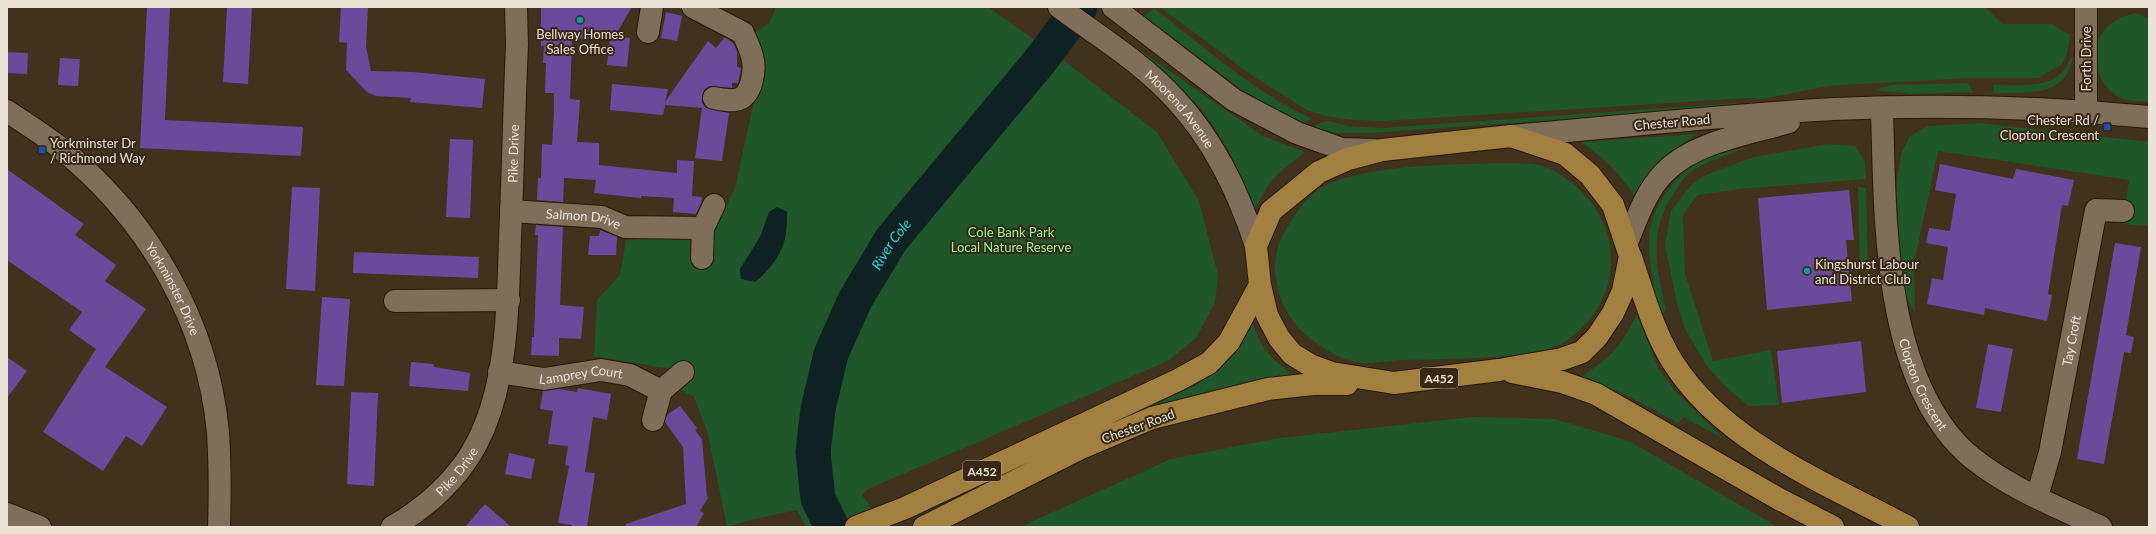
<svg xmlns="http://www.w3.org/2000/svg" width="2156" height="534" font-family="Lato,sans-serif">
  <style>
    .green { fill: #1f562a }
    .water { fill: #0e2224 }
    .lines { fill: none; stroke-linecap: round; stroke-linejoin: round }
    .river { stroke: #0e2224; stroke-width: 35 }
    .building { fill: #6c4a9b }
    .minor-casing { stroke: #271906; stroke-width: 24 }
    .tertiary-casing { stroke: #271906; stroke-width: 24 }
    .secondary-casing { stroke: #271906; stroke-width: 24 }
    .trunk-casing { stroke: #271906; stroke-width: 24 }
    .minor { stroke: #7f6e59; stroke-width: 22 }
    .tertiary { stroke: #7f6e59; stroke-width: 22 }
    .secondary { stroke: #7f6e59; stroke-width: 22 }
    .trunk { stroke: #a28040; stroke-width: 22 }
    .culture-dot { fill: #0f9aa8; stroke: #362814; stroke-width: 1.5 }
    .transit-dot { fill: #1a4fb4; stroke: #362814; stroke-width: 1.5 }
    .labels { text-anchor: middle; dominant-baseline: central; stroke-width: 4; stroke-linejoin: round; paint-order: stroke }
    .shield { fill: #362814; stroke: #b5aa9c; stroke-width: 1 }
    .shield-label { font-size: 12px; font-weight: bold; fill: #ece2d7 }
    .poi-label { font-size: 13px; fill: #ece2d7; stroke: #362814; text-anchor: start }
    .street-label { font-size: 13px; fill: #ece2d7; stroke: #362814 }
    .park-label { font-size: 13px; fill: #8ef99e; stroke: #362814 }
    .water-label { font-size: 14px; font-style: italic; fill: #32d6e2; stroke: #362814 }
  </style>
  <rect width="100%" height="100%" fill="#41321e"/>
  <path class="green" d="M776,7H988L1059,57L1157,132L1199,201L1218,275L1215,303L1196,338L1168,361L868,489L862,495L885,527H806L797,510L755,519L727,527L708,434L694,397L677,388L695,369L685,362L670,369L594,356L597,300L620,275L626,240L713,235L735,188L761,69L753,33L769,24Z
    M1160,7H1985L2002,24H2052L2070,35L2067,54L2062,64L2038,78H1970L1827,86L1763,99L1749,98L1384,121L1353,120L1325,116L1307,110L1250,74Z
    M1154,8C1204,47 1255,93 1313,119L1301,124L1269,110L1144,16Z
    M2135,13L2149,19V102C2138,101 2123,102 2114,94C2094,79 2088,44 2108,26C2116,19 2125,16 2135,13Z
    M1131,44L1263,136L1305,152L1281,171L1268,185L1253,213L1242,180L1227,147L1201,108Z
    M2073,55C2067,99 2027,92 1993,93L1994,85C2015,84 2047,90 2063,71C2067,67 2069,60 2073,55Z
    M1968,83L1973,92L1911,94L1874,90L1891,85Z
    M1736,103L1739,107L1371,133H1336L1311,127L1327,121L1348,126L1382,128Z
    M1979,123L2149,142V226L2123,224L2129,180L1938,151L1914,264L1915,313L1903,292L1896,188L1901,154L1910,136L1928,126Z
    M1698,134C1668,152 1654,168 1635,197C1618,171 1606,160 1581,142Z
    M1828,144L1855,146L1865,161L1866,179L1740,189L1698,195L1683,214L1685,274L1713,361L1771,350L1779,405L1749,406L1726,387L1707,366L1685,329L1677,304L1665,245L1671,211L1692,184L1706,175L1754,157Z
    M1744,148C1728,155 1705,162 1691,172C1684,177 1679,185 1674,193C1648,230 1656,268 1666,309L1664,313H1660C1654,289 1649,265 1649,240C1650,206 1676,172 1706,158C1717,153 1732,151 1744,148Z
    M1513,163C1523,164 1538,163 1548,168C1617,200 1635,284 1574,335C1564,344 1551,349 1538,352C1495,359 1444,359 1400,360C1387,361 1369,365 1356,362C1335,358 1305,338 1293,321C1275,296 1268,261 1284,233C1292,219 1300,205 1313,194C1347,163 1465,164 1513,163Z
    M1858,187L1866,188L1868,269H1860Z
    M1637,314L1658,368L1676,392L1724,439L1684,417L1678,423L1626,395L1581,377C1611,357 1621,347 1637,314Z
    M1253,323C1261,352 1278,365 1302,381L1076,440L1197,385L1232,357Z
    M1473,417L1555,419L1629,441L1778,527H1020L1171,459L1279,438Z"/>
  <path class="water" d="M777,207L787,212C787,220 787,230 785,238C782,254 768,272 755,282L741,279L740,269L760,237L769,212Z"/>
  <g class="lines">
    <path class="river" id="s1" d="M832,527L818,499L813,452L818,409L831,354L855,300L891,240L1040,61L1080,7"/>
  </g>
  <path class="building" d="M147,7H170L165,120L303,127L301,156L140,148Z
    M227,7H252L248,84L223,82Z
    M341,7H368L366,47L371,71L413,72L485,79L482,108L410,102L411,98L376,96L367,92L346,70L347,43L339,42Z
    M541,7H632L615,36L630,38L627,67L607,65L610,40L572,38L570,99L580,100L577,142L599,143V165L677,173V160L694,161L692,196L702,197L701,203L696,214L673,212L674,198L641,196V198L594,193L596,180L564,178L563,202L537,200L538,178H541L542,144L552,145L554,112V93H545L546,63H543L544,46H541Z
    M666,12L682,16L677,41L661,38Z
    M725,37L734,44L737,52V67L741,68L738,83H732V88L709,86L704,90L702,96V103L706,108L729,113L722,161L695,158L702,108L665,105L663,115L610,110L612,84L668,89L665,102L708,41L716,48Z
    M7,52L28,53L27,74L7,73Z
    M60,58L80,59L78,86L58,85Z
    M450,139L473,140L470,218L446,217Z
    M1940,164L2013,179L2016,169L2074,180L2068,206L2062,205L2048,294L2052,295L2047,321L1985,308L1984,315L1927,304L1932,278L1943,280L1948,247L1926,243L1929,228L1950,231L1956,194L1935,190Z
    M7,169L84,224L75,235L116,265L105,281L146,309L105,367L167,407L142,446L126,436L103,471L43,432L96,349L69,330L82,312L7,260Z
    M292,187L320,188L315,291L286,289Z
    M1849,190L1854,240H1846L1852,301L1767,310L1758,198Z
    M536,225L563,227L560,305L584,307L581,339L559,338V356L531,355L532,337H534L538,235H535Z
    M600,230L617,237L616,255H588L590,236H599Z
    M2115,243L2141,247L2126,335L2134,337L2131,353L2124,352L2104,464L2077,459Z
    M354,252L479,257L478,278L353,273Z
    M322,297L350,299L344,386L316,385Z
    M1861,341L1866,392L1782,403L1777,351Z
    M1988,344L2013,349L2001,412L1976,408Z
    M7,357L27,371L7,398Z
    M411,362L434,364V367L470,373L468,391L409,386Z
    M578,388L611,394L607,420L593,417L585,472L595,473L587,527H572V525L558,523L569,466L565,465L568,446L548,444L553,411L540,409L543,391L560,389L577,392Z
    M351,392L378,393L374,486L347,484Z
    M680,406L697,428L695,430L702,439L707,497L709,496L700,511L704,513L696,527H626V524L686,504L683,447L665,422L667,415Z
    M509,453L535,459L531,479L505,474Z
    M485,504L511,527H465Z"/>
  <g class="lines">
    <defs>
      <g id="minor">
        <path d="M693,7L743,33C746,40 750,48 752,56C756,69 752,99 735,100C728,101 720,99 714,98"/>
        <path d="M648,32L652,7"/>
        <path id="s2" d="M1882,108C1885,215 1882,382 1971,457C2009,488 2057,507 2101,527"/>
        <path id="s3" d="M511,211L602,217L625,227L703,228"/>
        <path d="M702,258L703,228L714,205"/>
        <path d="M395,301L509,300"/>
        <path id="s4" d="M499,372L544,379L601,370L630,375L661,391"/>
        <path d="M653,420L661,391L683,372"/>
        <path id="s5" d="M2037,497L2050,452L2096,210L2123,211"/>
        <path d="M7,514L40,527"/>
        <path id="s6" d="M392,527C426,508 459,478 477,443C508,383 508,304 510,238C513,174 514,109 517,45L516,7"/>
      </g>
      <g id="tertiary">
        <path id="s7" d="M1059,7C1098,36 1143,63 1176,100C1214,141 1239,193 1256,246"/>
        <path d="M1113,7L1234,100L1297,133L1342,149L1374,150"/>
        <path d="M2086,7V111"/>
        <path id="s8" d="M7,111C26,124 46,136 64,151C149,221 208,322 218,433C220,464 220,496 219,527"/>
      </g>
      <path id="secondary" d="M1511,136C1618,127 1726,115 1834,109C1939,104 2044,107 2149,117
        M1627,243C1636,220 1646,191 1664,173C1693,142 1749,134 1789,122"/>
      <path id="trunk" d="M1511,136L1565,154L1590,175L1613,205L1630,256L1623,291L1613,313L1597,337L1582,352L1562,359L1499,370L1394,383L1332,373L1310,365L1292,354L1279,338L1267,315L1260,285L1256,246L1271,211L1319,172L1348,159L1382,150Z
        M1631,257C1642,290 1654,334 1674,364C1725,443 1827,484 1908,527
        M1512,372L1562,382L1596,394L1779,499L1833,527
        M856,527L905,508L1178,380L1209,363L1229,342L1260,285
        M924,527L1079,449L1152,418L1268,389L1313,384H1347"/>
    </defs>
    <use href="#minor" class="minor-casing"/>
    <use href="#tertiary" class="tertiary-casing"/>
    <use href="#secondary" class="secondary-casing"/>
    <use href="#trunk" class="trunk-casing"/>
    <use href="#minor" class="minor"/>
    <use href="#tertiary" class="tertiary"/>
    <use href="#secondary" class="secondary"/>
    <use href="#trunk" class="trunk"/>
  </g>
  <g class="culture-dot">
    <circle cx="580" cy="20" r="4"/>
    <circle cx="1807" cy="271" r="4"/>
  </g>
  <g class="transit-dot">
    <rect x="2103" y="123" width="8" height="8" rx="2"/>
    <rect x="38" y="146" width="8" height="8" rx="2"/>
  </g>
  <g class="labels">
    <g class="shield">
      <rect x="1420" y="368" width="38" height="20" rx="3"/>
      <rect x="963" y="461" width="38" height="20" rx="3"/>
    </g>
    <g class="shield-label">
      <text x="1439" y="378">A452</text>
      <text x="982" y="471">A452</text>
    </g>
    <g class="poi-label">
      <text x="580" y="34" text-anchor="middle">Bellway Homes<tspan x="580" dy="15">Sales Office</tspan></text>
      <text x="2099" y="120" text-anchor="end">Chester Rd /<tspan x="2099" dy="15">Clopton Crescent</tspan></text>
      <text x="50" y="143">Yorkminster Dr<tspan x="50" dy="15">/ Richmond Way</tspan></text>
      <text x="1815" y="264">Kingshurst Labour<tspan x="1815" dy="15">and District Club</tspan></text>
    </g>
    <g class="street-label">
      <text transform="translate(2086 59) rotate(-90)">Forth Drive</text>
      <text stroke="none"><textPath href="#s7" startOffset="159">Moorend Avenue</textPath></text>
      <text transform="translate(1672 122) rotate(-5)">Chester Road</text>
      <text stroke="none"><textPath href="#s6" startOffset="415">Pike Drive</textPath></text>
      <text stroke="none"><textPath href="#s3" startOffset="73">Salmon Drive</textPath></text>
      <text stroke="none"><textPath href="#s8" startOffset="247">Yorkminster Drive</textPath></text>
      <text stroke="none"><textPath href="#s5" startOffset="160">Tay Croft</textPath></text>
      <text stroke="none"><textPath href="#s4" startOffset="83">Lamprey Court</textPath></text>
      <text stroke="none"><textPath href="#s2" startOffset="282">Clopton Crescent</textPath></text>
      <text transform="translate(1138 426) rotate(-20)">Chester Road</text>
      <text stroke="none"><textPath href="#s6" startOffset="86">Pike Drive</textPath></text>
    </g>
    <g class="park-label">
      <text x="1011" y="232">Cole Bank Park<tspan x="1011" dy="15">Local Nature Reserve</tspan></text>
    </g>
    <g class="water-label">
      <text stroke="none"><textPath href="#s1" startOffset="304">River Cole</textPath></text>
    </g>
  </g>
  <rect width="2156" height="534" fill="none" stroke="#ece2d7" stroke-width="16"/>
</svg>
